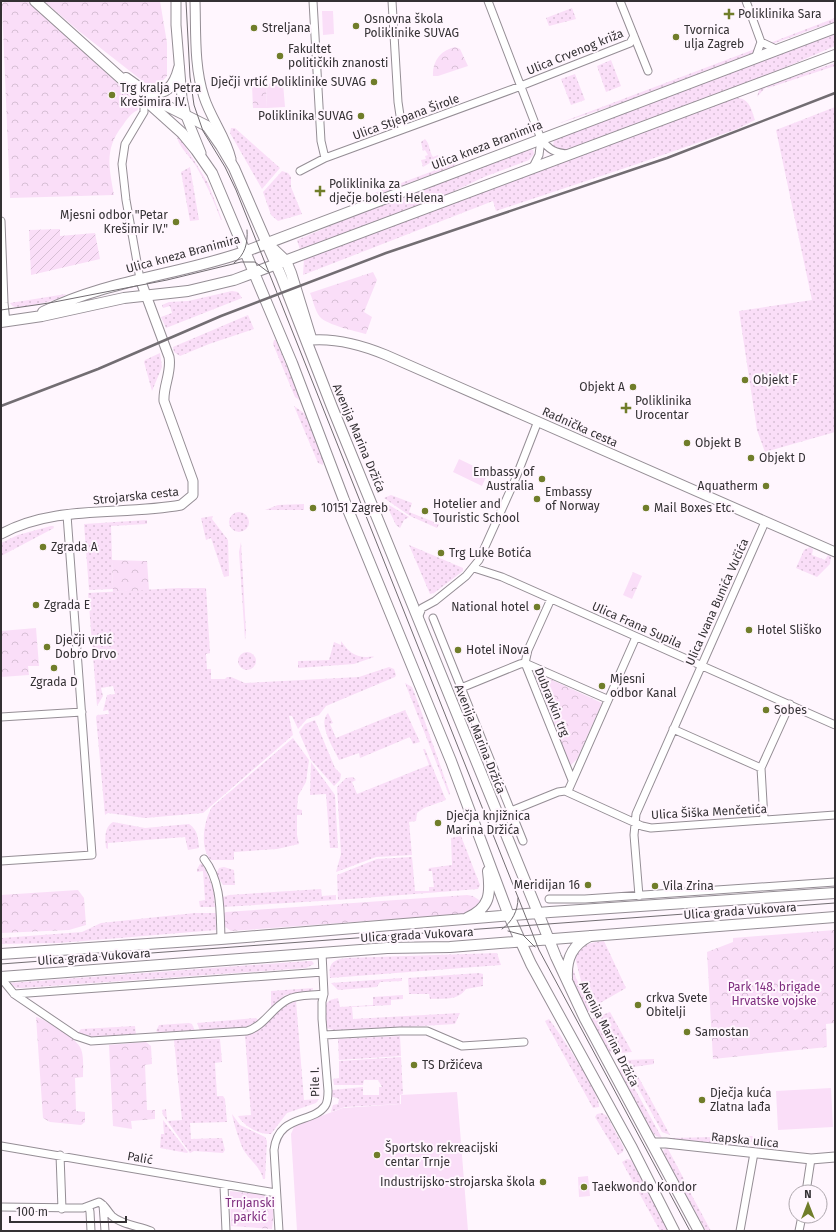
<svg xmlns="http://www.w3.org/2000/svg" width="836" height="1232" font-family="'Fira Sans',sans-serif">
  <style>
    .grass { fill: url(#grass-dots) }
    .park { fill: url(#park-crowns) }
    .garden { fill: url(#garden-furrows) }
    .pitch { fill: #fadef8 }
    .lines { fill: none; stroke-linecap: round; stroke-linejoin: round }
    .minor-casing { stroke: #958e95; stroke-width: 9 }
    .tertiary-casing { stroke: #958e95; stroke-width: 11 }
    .secondary-casing { stroke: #958e95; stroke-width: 12 }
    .minor { stroke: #fff; stroke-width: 7 }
    .tertiary { stroke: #fff; stroke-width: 9 }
    .secondary { stroke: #fff; stroke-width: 10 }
    .tram { stroke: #726d72; stroke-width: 1 }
    .rail { stroke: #726d72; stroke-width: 2.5 }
    .poi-dot { fill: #707d2a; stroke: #fff6fe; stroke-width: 1.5 }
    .labels { text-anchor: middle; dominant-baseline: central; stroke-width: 4; stroke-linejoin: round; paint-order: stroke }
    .poi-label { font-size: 12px; fill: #343134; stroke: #fff6fe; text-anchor: start }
    .street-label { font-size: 12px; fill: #343134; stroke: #fff6fe }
    .park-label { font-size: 12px; fill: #7d2b7d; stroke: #fff6fe }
  </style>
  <defs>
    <pattern id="grass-dots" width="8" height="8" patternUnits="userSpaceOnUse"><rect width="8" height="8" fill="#fadef8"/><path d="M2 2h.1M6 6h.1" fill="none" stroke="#d7bfd5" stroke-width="1.8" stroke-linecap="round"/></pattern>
    <pattern id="park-crowns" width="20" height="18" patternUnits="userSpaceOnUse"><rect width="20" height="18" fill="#fadef8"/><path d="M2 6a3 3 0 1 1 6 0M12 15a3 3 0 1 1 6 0" fill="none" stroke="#d7bfd5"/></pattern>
    <pattern id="garden-furrows" width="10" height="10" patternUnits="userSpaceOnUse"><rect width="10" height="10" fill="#fadef8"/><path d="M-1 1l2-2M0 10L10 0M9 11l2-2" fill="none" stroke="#d7bfd5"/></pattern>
  </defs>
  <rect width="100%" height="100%" fill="#fff6fe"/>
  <path class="grass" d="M572,8L576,19L549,26L546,18Z
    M835,18V23L819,27L775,43H770Z
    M835,34V46L777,71L567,150L562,151L553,146L554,139Z
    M755,49L754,52L748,56L640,97L557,124Z
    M611,60L621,86L606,92L597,66Z
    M835,63V66L768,88L766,87L757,97L759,90L766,86Z
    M575,74L585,100L571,105L561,79Z
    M734,98C749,97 751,108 755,120L737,129L637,164L496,211L493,201L303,275L304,259L310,256Z
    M835,107V432L765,452L757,430L739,311L812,300L776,130Z
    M231,128H235L280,168L262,189L230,133Z
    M179,136L208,183L222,220H221C214,201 206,183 196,166C190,156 181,150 177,138Z
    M425,139C430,144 429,151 433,157L438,155L440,160L434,163L433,161L423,167L421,160L426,159L425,156L428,155L425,150L423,151L421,142Z
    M530,149L533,150L534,154L529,160L484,177L446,195L300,250L297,240L384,203Z
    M457,162L453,167L373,197L353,201Z
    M190,167L199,220L190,221L181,172Z
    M282,171L288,173L291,177V187L302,214L278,221L271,215L263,192Z
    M232,291L238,292L242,298L166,328L161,317L172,313L170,306L163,308L162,305L169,302L188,301Z
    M66,294C63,300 23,308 15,307C12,306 12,305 10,303Z
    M248,315L254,329L209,344L180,356L174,352L173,347Z
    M274,340H276L301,401L295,397L292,390L273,344Z
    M160,353L162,367L152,391L144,362L145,360Z
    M294,406L304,413L307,419L323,459V465L318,463Z
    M391,495L412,503L409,512L439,524L437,528L410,516L384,498Z
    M304,504V510H265L278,505Z
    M389,505L409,517L404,520L400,528L396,525L387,506Z
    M229 522a10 10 0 1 1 20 0a10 10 0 1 1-20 0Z
    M213,516L212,519L228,540L229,576L224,577L211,538L206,540L201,518Z
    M147,520V524L111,526L113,589L89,590L84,524Z
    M51,526H53L54,528L1,556V543L18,535Z
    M241,542L246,632L245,640L239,552Z
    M409,545L463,568V571L434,593L430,594Z
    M810,547L813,549L812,555L825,560L828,555L831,557L830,564L817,577L796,568L804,550Z
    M178,588H206L210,653L206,654L207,669H211V679H225L227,677H231L245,683L359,677L389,667L394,669L396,675L395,677L326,706L319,715L307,719L298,729L292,716H289L293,735L203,813L145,818L108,813L105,815L96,717L97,715L109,714L108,710L103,711L107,695L115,694L113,686L101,688L103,696L97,706L88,593Z
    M341,641C347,650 354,657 366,657C369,657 373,656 374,657L354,664L298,668V661L329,660L334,642L341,645Z
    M238 661a9 9 0 1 1 18 0a9 9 0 1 1-18 0Z
    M405,683L412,687L419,705L450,793L449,795Z
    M405,710L420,742L413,744L410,737L360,758L359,753L339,760C334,748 317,724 328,713L333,723L330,724L336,738Z
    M315,720L335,768L341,774L340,780L334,786L311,760L299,732L305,724Z
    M293,738L309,760L306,782L298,796L297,809L302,810V815H297V835L299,844L277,849L234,852V860H211C199,848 204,820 212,807Z
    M423,749H425L446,800L424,808L417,813L416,821L409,822L412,855L376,857L336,872L341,854L337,787L346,778L353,777L356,780L352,782L357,794L429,765Z
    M311,762L335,795L338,848H330L326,794L310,795Z
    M113,822L145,828L189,824C198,830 198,838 199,848L188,850L185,837L108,843V849L106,848C105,839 104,827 113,822Z
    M461,836L480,885L478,889L338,900L337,875L377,859L412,857L415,891H429V887H434L432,871H428L429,868L452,865L451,838Z
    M200,864H203L213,888L215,907H200L199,901L205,900L203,871L197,872V869Z
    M224,867L234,870L235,885H223L216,874L219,868Z
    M321,889L322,896L336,895V900L223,907V897L229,895Z
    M195,913H216V930L59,943L1,944L2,938L82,932L101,923Z
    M604,941L626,988L600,1003L602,1007L597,1010L581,981L575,957C581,945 591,942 604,941Z
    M497,953L501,965L330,978C328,964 332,960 346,958Z
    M308,961H312L314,964L306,968L22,988H16L10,983Z
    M572,965L576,978L594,1012L589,1014L571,976Z
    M479,973L483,974V986L466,989C458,1001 443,998 430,999L429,994H409L408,978Z
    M402,978V981L380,982L377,987L338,990L331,983Z
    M313,988L312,993L285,995L271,1007V991Z
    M403,995V999L391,1000V1005L352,1007L353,1019L460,1013L455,1024L336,1031L327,1028L325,1024V1005L330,1000L338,998L340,1007L373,1005V997Z
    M296,1001L304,1100L319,1099L316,1103L287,1113L271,1134C259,1135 244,1126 238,1116L251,1115L245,1035C266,1029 276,1008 296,1001Z
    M610,1012L632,1052L619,1053L599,1016Z
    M597,1017L617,1054L609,1052L591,1019Z
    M256,1018L258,1020L257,1021L244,1028L200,1031L197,1023Z
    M549,1019C558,1031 602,1095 599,1107L593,1108L547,1025L545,1021Z
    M189,1023L192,1024L195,1031L160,1033L156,1031L159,1025Z
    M135,1026L136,1035L92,1039L78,1033L81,1029Z
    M400,1036L401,1056L339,1060L338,1039Z
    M184,1039H220L222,1062L215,1063L217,1096H223L225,1099L227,1122L190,1123L191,1139L222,1138L225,1150L223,1153L194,1151L190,1153L163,1115L162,1110L166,1109L167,1121L182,1120L174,1040Z
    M401,1057L403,1094L400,1095V1104L345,1107L331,1112L333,1105L338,1104L339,1099L331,1096L332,1090L363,1087V1095H379V1087H382L378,1080H364L363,1085H334L333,1079L339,1078V1061Z
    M654,1059V1064L633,1067L670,1135L662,1132L624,1062L627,1060Z
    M621,1064L662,1138L656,1136L652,1132L619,1071Z
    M602,1113L607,1116L624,1148L623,1152L618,1155L595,1117L597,1114Z
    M232,1114L240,1125L265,1137L267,1141L265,1179H263C261,1167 247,1158 242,1147C239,1139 233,1121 232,1114Z
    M163,1120L188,1152L187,1153L160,1148L161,1134H164Z
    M752,1136L758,1141V1150L754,1149L753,1142L735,1140V1147L671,1139L673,1138Z
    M667,1147L686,1183L687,1192H690L711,1231H706L664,1155L663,1151Z
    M627,1159L631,1160L634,1165L669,1231H660L622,1162Z"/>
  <path class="park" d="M5,1H27L137,101L138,110C131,113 127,119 123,125C104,149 109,167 114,195L10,198L2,4Z
    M44,1H160L167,43V76L154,90L80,32Z
    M455,47L460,49L468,66L438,76H433C432,61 441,50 455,47Z
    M266,84L267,108H253L252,85Z
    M373,272L377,280L364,312L372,317L366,334C355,331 327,325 320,317C315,311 313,300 310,293Z
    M112,560L147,561L149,590L113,592Z
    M633,572L642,576L632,599L623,595Z
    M36,628L39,666H28L29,675L1,677V631Z
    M535,672L602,703L577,759L570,766L533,676Z
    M78,890L84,898L86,925L69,930L1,933V895Z
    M467,895L473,896L482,902L479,907L465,914L231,931L224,926V913L226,912Z
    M835,930V1023L826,1024L827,1047L713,1059L707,952L733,942V938Z
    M36,1017C45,1019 78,1039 81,1049C84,1057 83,1069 83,1077L75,1078L76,1111L85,1112V1122L81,1125L50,1122L43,1118Z
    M146,1042L151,1046L152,1064L145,1065L147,1110H155V1119L131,1121L132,1129L113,1126L109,1045Z
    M230,1191C263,1196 278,1186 272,1229L231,1226Z"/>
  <path class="garden" d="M60,229V236L95,233L100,259L31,275L29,230Z"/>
  <path class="pitch" d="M322,11H333L334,34L323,35Z
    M283,83L285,107L267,108L266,84Z
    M459,459L488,473L482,486L453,472Z
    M831,1088L833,1127L778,1130L776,1091Z
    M457,1092L468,1231H297L291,1134L294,1127L302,1123L343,1108L401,1104V1095Z
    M588,1176L590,1196L579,1197L578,1177Z"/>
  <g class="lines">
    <defs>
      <path id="minor" d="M313,1L321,141L325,158
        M392,1L398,102L402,129
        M488,1L541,139
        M620,1L648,71
        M746,1L761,42L755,59
        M761,42L778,50
        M533,167L539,155L541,139C549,150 555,153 569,154
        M300,171L325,158L513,89L630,43L634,36
        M1,221L4,303L6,322
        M140,279L126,200L122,164L125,144L144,112V100
        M474,568L502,577L835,725
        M551,599L528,650L525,663L572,780
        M418,618L422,608L435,601L466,576L479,560L515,480L538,421
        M433,618L523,841
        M525,663L607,699
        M461,688L520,664L525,663
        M1,717L82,712
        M673,729L761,768
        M568,791L636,637
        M511,811L558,792L565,791L642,826L651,828L835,815
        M764,820L761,768L790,704
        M204,859C222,882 220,912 221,939
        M1,861L92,855L67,515
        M639,896L634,835L636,814L765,522
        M549,899H585L835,882
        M1,978L14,994L76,1036L91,1041L247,1031C264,1026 272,1008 287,1000C298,994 312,996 324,994
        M14,994L323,972
        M324,1035L400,1031H427L462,1046L524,1042
        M1,1146L276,1193
        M60,1155L62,1209
        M224,1186L226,1231
        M806,1192L811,1159
        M103,1205L105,1231
        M1,1207L83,1208L99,1202C106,1206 107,1211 112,1216C122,1225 140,1226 151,1231
        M89,1207L90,1212L91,1231
        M279,1231L274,1150C278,1114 312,1124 325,1106C328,1102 328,1096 328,1091L322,1019V1002L324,994L322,953
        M740,1231L754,1153
        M799,1231L802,1216"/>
      <path id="tertiary" d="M176,1V25L182,98L186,116L201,153
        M195,1C196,32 194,67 204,97C211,119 226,137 231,159
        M311,340C338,338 362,345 386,355L835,552
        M1,534C56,504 122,516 181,505L193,495V481L164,401C163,386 172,372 169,357L140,279
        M652,1143H666L811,1159L835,1157"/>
      <path id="secondary" d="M35,1L182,133L196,150L212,173L292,363L344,500L451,761L509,916L531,964L632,1148L674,1231
        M126,78L161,103L207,126L221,146L234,168L281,276L332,407L556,957L585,1019L699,1231
        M146,92C166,96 174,87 179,68
        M268,244L286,261L291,273L311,338
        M43,312C107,280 178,275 244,252L835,28
        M1,322L42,316L124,298L188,291L234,280L835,55
        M467,918C490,908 491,894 488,871
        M1,954L221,939L550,912L835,893
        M1,977L387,948L450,947L835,917
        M567,978C566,959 572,945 590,936"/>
    </defs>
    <use href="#minor" class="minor-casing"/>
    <use href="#tertiary" class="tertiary-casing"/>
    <use href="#secondary" class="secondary-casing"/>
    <use href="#minor" class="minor"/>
    <use href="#tertiary" class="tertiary"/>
    <use href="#secondary" class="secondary"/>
    <path class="tram" d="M186,1L190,77L194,105L203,131L225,167L236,190L539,950L690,1231
      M234,263C245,255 248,243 247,230
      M1,310L49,303L167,280L241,262H255L268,272
      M502,929C512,922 518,911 518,898
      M508,931L523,935L535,947
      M1,964L835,903"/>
    <path class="rail" d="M1,406L98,369L221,316L386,253L667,158L835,93"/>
  </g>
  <g class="poi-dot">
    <path d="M727 8h4v4h4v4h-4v4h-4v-4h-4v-4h4z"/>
    <circle cx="356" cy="26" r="4"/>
    <circle cx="254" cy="28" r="4"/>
    <circle cx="676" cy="37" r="4"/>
    <circle cx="280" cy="56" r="4"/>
    <circle cx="374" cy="82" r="4"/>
    <circle cx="112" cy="95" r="4"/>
    <circle cx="361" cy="116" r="4"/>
    <path d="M318 185h4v4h4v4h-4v4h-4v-4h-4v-4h4z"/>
    <circle cx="176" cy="222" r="4"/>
    <circle cx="745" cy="380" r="4"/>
    <circle cx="633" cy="387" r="4"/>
    <path d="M624 402h4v4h4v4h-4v4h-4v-4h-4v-4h4z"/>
    <circle cx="687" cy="443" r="4"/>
    <circle cx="751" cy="458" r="4"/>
    <circle cx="542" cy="479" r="4"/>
    <circle cx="766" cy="486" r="4"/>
    <circle cx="537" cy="499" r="4"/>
    <circle cx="313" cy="508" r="4"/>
    <circle cx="646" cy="508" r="4"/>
    <circle cx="425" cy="511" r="4"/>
    <circle cx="43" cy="547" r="4"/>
    <circle cx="441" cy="553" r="4"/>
    <circle cx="36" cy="605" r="4"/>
    <circle cx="537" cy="607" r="4"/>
    <circle cx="749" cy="630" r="4"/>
    <circle cx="47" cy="647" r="4"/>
    <circle cx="458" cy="650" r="4"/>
    <circle cx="54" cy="668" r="4"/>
    <circle cx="602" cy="686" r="4"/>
    <circle cx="766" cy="710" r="4"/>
    <circle cx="438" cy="823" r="4"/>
    <circle cx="588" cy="885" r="4"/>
    <circle cx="655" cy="886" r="4"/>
    <circle cx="638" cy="1005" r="4"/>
    <circle cx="687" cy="1032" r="4"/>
    <circle cx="414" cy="1065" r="4"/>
    <circle cx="702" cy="1100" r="4"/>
    <circle cx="377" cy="1155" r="4"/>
    <circle cx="543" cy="1182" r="4"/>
    <circle cx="584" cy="1187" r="4"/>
  </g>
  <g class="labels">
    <g class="poi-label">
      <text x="738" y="14">Poliklinika Sara</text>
      <text x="364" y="19">Osnovna škola<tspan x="364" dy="14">Poliklinike SUVAG</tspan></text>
      <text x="262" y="28">Streljana</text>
      <text x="684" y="30">Tvornica<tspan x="684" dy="14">ulja Zagreb</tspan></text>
      <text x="288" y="49">Fakultet<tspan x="288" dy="14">političkih znanosti</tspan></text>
      <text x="366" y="82" text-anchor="end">Dječji vrtić Poliklinike SUVAG</text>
      <text x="120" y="88">Trg kralja Petra<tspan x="120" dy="14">Krešimira IV.</tspan></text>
      <text x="353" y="116" text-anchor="end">Poliklinika SUVAG</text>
      <text x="329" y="184">Poliklinika za<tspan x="329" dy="14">dječje bolesti Helena</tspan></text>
      <text x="168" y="215" text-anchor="end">Mjesni odbor "Petar<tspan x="168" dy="14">Krešimir IV."</tspan></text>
      <text x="753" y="380">Objekt F</text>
      <text x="625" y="387" text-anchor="end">Objekt A</text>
      <text x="635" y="401">Poliklinika<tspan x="635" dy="14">Urocentar</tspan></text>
      <text x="695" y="443">Objekt B</text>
      <text x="759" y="458">Objekt D</text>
      <text x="534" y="472" text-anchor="end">Embassy of<tspan x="534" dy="14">Australia</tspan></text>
      <text x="758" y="486" text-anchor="end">Aquatherm</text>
      <text x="545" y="492">Embassy<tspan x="545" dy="14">of Norway</tspan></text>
      <text x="433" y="504">Hotelier and<tspan x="433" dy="14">Touristic School</tspan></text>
      <text x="321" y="508">10151 Zagreb</text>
      <text x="654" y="508">Mail Boxes Etc.</text>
      <text x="51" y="547">Zgrada A</text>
      <text x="449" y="553">Trg Luke Botića</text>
      <text x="44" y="605">Zgrada E</text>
      <text x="529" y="607" text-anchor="end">National hotel</text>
      <text x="757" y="630">Hotel Sliško</text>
      <text x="55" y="640">Dječji vrtić<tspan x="55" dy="14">Dobro Drvo</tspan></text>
      <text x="466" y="650">Hotel iNova</text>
      <text x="610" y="679">Mjesni<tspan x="610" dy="14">odbor Kanal</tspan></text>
      <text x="54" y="682" text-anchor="middle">Zgrada D</text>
      <text x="774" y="710">Sobes</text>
      <text x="446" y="816">Dječja knjižnica<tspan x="446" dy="14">Marina Držića</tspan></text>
      <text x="580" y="885" text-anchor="end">Meridijan 16</text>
      <text x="663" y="886">Vila Zrina</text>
      <text x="646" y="998">crkva Svete<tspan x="646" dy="14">Obitelji</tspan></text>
      <text x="695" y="1032">Samostan</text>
      <text x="422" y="1065">TS Držićeva</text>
      <text x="710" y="1093">Dječja kuća<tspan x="710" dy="14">Zlatna lađa</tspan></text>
      <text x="385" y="1148">Športsko rekreacijski<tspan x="385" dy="14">centar Trnje</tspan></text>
      <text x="535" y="1182" text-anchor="end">Industrijsko-strojarska škola</text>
      <text x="592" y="1187">Taekwondo Kondor</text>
    </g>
    <g class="street-label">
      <text transform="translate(575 52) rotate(-22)">Ulica Crvenog križa</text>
      <text transform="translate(406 117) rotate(-20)">Ulica Stjepana Širole</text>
      <text transform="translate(487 145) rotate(-21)">Ulica kneza Branimira</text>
      <text transform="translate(183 254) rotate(-15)">Ulica kneza Branimira</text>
      <text transform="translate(580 427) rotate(24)">Radnička cesta</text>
      <text transform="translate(359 438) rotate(67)">Avenija Marina Držića</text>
      <text transform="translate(136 496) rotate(-6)">Strojarska cesta</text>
      <text transform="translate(717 602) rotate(-66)">Ulica Ivana Bunića Vučića</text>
      <text transform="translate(637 625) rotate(24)">Ulica Frana Supila</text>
      <text transform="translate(552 702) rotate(68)">Dubravkin trg</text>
      <text transform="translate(480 739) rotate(68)">Avenija Marina Držića</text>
      <text transform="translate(709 812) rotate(-3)">Ulica Šiška Menčetića</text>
      <text transform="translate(740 911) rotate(-4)">Ulica grada Vukovara</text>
      <text transform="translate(417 935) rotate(-3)">Ulica grada Vukovara</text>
      <text transform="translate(94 957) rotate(-4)">Ulica grada Vukovara</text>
      <text transform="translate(609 1034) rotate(63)">Avenija Marina Držića</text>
      <text transform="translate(315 1082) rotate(-91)">Pile I.</text>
      <text transform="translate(745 1140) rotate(6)">Rapska ulica</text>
      <text transform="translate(140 1158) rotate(10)">Palić</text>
    </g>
    <g class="park-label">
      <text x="774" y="987">Park 148. brigade<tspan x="774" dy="14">Hrvatske vojske</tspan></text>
      <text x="250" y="1203">Trnjanski<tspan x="250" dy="14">parkić</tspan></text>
    </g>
  </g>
  <rect width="836" height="1232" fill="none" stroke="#343134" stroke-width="4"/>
  <g transform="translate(808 1204)"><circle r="19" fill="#fff6fe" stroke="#aea7ad"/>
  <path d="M0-3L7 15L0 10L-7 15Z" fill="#707d2a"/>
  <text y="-6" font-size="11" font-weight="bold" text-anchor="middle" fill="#343134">N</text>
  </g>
  <path d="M10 1216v6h116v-6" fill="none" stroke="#343134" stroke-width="2"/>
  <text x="16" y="1216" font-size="12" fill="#343134" stroke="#fff6fe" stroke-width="3" paint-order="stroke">100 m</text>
</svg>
